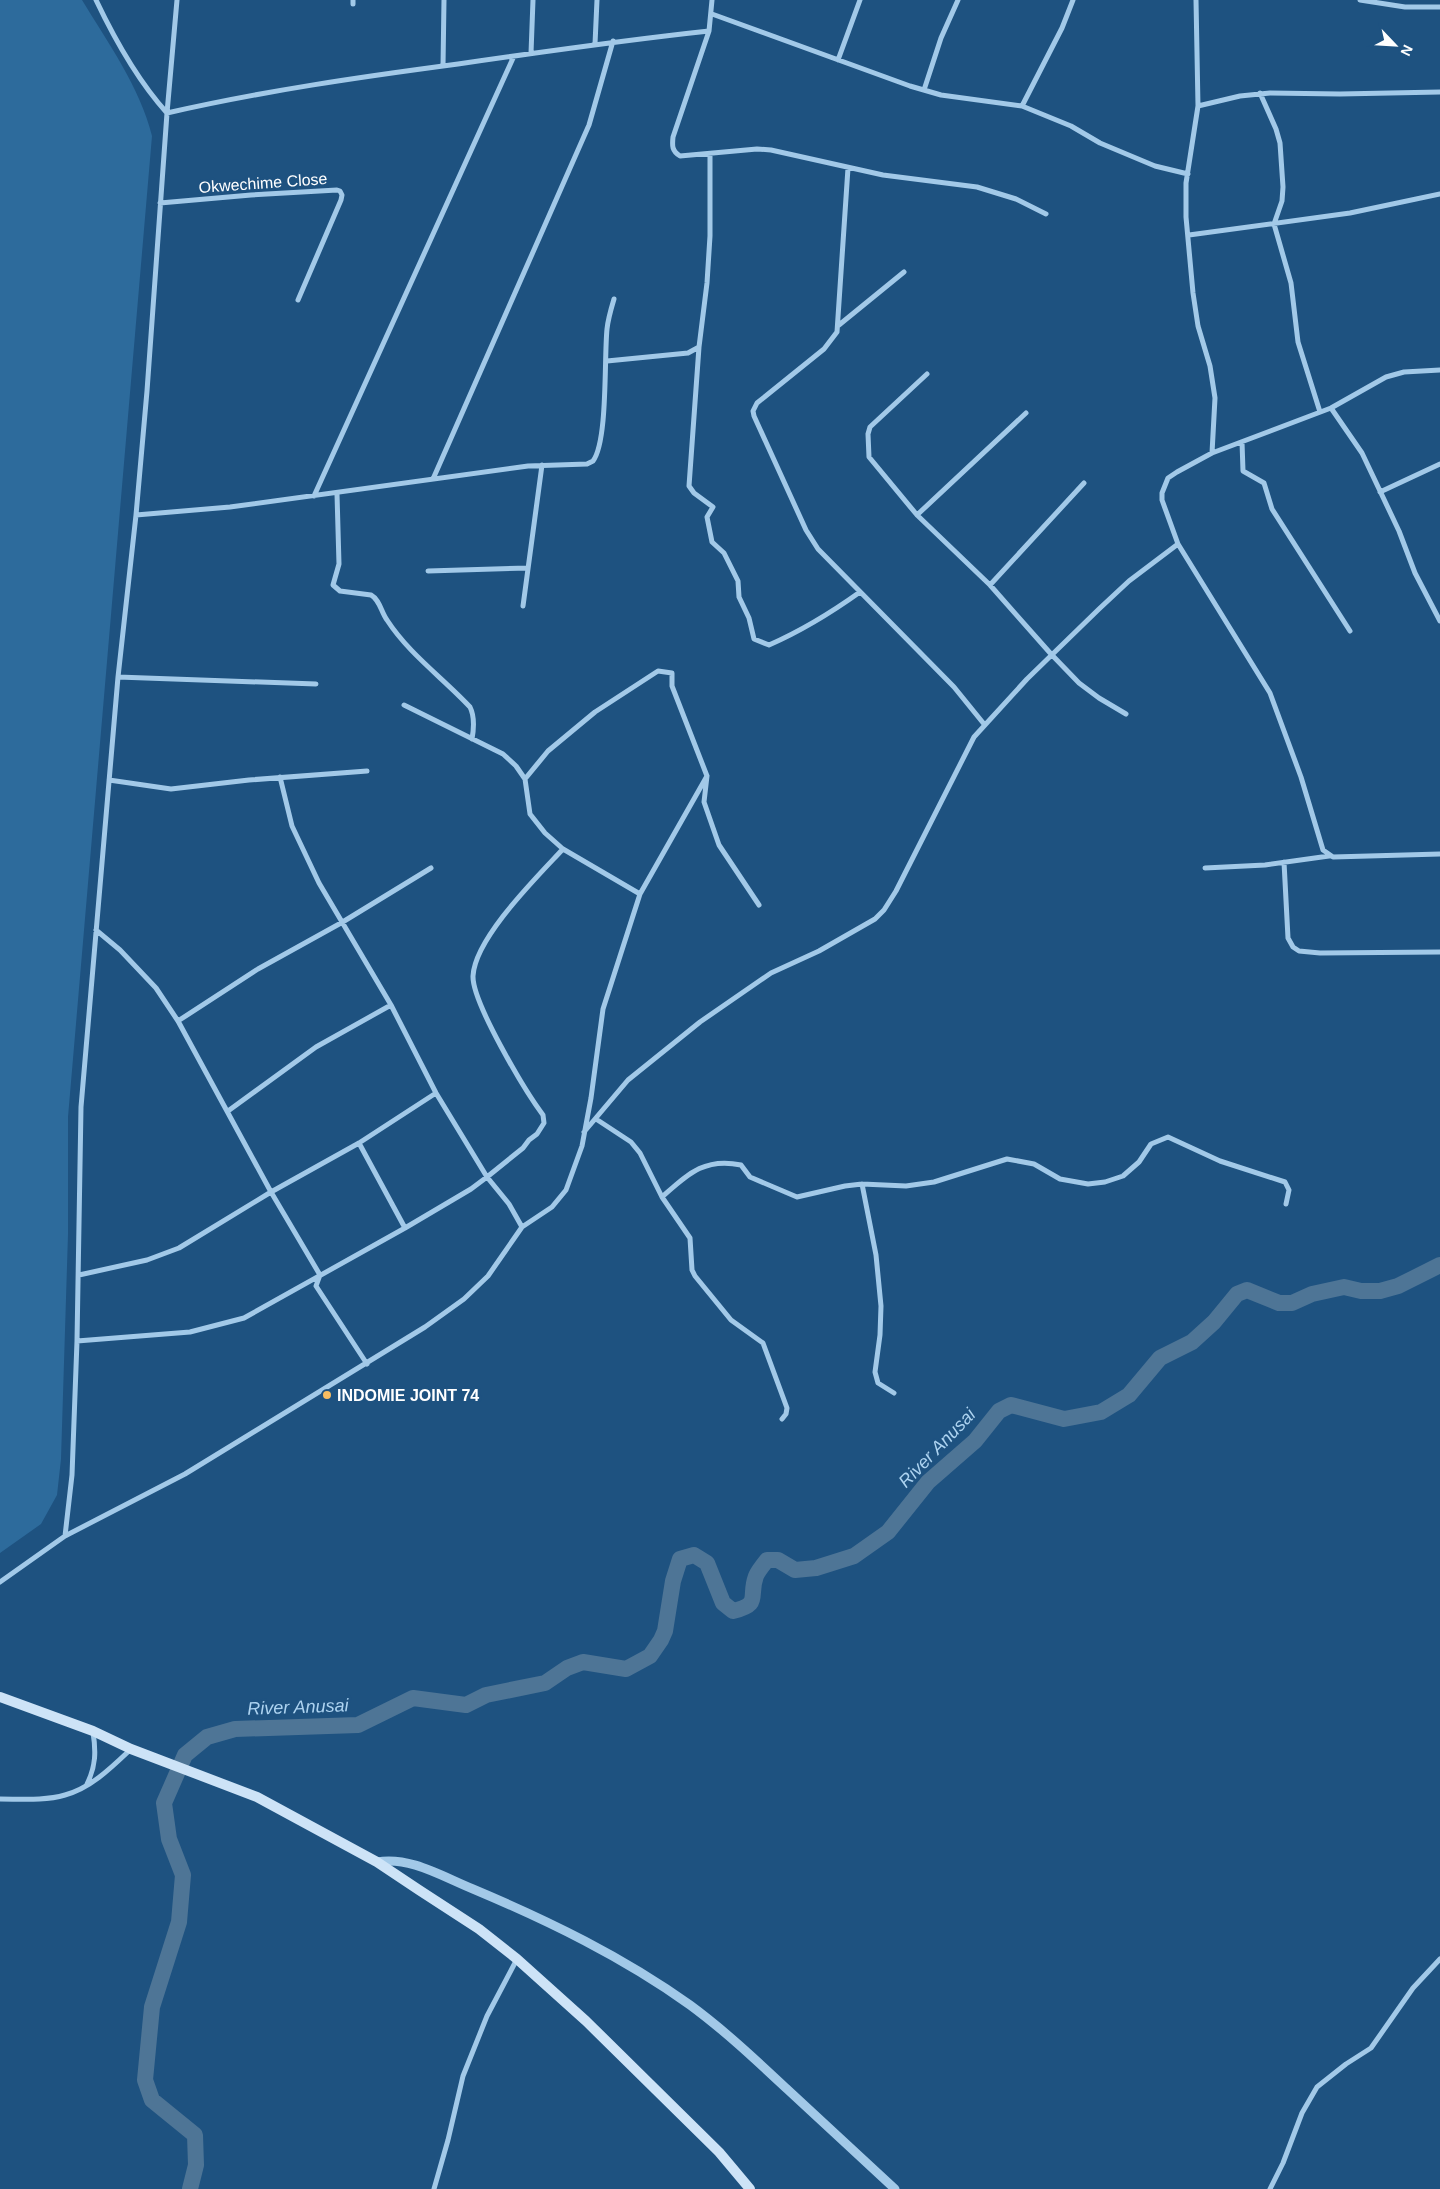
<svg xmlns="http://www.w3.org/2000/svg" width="1440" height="2189" font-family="Helvetica,sans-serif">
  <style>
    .green { fill: #2d6b9c }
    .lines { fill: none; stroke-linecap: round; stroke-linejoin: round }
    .river { stroke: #4e7596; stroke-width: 16 }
    .minor { stroke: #a2c9e8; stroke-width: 5 }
    .tertiary { stroke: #a2c9e8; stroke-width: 9 }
    .secondary { stroke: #cde3f7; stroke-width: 10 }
    .poi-dot { fill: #f8bd61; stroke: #1e5280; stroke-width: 2 }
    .labels { text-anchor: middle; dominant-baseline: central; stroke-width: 5; stroke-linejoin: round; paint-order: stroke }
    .street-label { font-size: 16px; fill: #fff; stroke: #1e5280 }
    .poi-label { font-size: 16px; font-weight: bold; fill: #fff; stroke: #1e5280; text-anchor: start }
    .water-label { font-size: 18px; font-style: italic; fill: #add3f0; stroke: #1e5280 }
  </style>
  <rect width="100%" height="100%" fill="#1e5280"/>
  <path class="green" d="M0,0H82C108,43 140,87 152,136L68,1117V1234L61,1459L57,1495L41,1524L0,1553Z"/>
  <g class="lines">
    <path class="river" d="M190,2189L196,2165L195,2135L152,2100L145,2080L152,2007L179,1922L183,1875L169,1839L164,1803L185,1755L207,1737L235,1729L358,1725L413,1698L466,1705L486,1695L545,1683L567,1668L583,1662L626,1669L650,1656L661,1640L665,1631L673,1581L680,1559L694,1555L707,1563L723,1603L733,1611C762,1604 748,1597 756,1576C758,1571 763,1565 767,1560H778L795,1570L816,1568L854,1556L888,1532L928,1482L975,1441L999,1411L1011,1405L1064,1419L1101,1412L1129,1395L1160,1358L1192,1342L1214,1322L1237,1294L1247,1290L1279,1303H1292L1312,1294L1344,1287L1361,1291H1380L1398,1286L1440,1265"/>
    <path class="minor" d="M177,0L167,113C263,91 360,77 458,64C541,52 625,40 709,31
      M353,0V4
      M712,0L709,31L673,137C672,146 672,151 680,156L757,149L771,150L883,175L977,187L1016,199L1046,214
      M1196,0L1198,106L1186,183V217L1193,293L1198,326L1210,366L1215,398L1212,453
      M1360,0L1405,7H1440
      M712,14L910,86L941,95L1022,106L1071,126L1100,143L1155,166L1188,174
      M595,44L597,0
      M531,53L533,0
      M838,60L860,0
      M443,66L444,0
      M924,90L941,38L958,0
      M1260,93L1276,129L1280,143L1283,187L1282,201L1274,224L1291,283L1298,342L1320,412
      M1022,106L1062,28L1073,0
      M1198,106L1240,96L1270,93L1340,94L1440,92
      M848,168L837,332L824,349L757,403L753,411L754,416L806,530L818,549L954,687L984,724
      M160,203L251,195L337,190L340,191L342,195L341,200L298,300
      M1189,235L1350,213L1440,194
      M839,325L904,272
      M699,347L689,486L694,493L713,507L707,517L712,542L724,553L738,581L739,597L749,618L754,639L769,645C801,631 832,612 860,592
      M607,361L688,353L699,347L707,283L710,236V155
      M1440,370L1404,372L1386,377L1331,408L1212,453L1177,472L1168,478L1162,493V500L1178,544L1270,693L1301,777L1323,850L1333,857L1440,854
      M927,374L870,427L868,434L869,457L917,515L990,585L1051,654L1079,683L1099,698L1126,714
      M1331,408L1362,453L1399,531L1415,573L1440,621
      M1242,442L1243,471L1264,483L1272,509L1350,631
      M433,479L589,125L613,41
      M1380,492L1440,464
      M337,494L339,564L333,585L340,591L371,595C380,600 381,612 387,620C409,654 443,678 470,707C475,717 474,728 472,739
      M314,496L514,56
      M136,515L230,507L528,466L587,464L593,461C608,441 604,358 607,329C608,319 611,309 614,299
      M917,515L1026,413
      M428,571L528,568
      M990,585L1084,483
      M523,606L542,465
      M118,677L316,684
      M404,705L503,754L516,766L525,779L530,814L545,833L563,849L640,894
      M280,777L292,826L319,883L391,1005L436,1093L487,1177L523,1148L529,1140L537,1134L544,1123L543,1115C525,1091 472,1002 473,976C475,938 537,877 563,849
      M525,779L548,751L595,712L658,671L672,673V686L707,776L704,802L719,845L759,905
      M109,780L171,789L249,780L367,771
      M1284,862L1288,938L1293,947L1299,951L1320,953L1440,952
      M1205,868L1265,865L1329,856
      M96,930L120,950L156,988L178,1021L271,1192L320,1275L316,1286L367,1364
      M178,1021L258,969L341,923L431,868
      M228,1111L316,1047L391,1005
      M596,1119L631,1142L640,1153L662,1197L690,1238L692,1270L695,1276L731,1320L763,1343L787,1408L786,1414L782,1419
      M584,1132L628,1080L700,1022L771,973L819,951L875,919L884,910L896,891L974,737L1027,679L1099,609L1129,581L1178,544
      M359,1143L405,1228
      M862,1184L876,1255L881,1306L880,1335L875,1372L878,1383L894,1393
      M662,1197C687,1175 704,1157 741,1165L750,1177L797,1197L845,1186L862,1184L906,1186L934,1182L1007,1159L1034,1164L1060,1179L1088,1184L1105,1182L1123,1176L1139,1162L1151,1144L1168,1137L1220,1161L1285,1182L1289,1190L1286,1204
      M79,1275L147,1260L179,1248L271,1192L359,1143L436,1093
      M77,1341L190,1332L244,1318L405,1228L471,1189L487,1177L509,1204L522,1227
      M65,1536L72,1475L77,1341L81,1107L118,677L136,515L147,391L167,113C138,81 115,40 96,0
      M0,1582L65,1536L185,1474L425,1327L464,1299L488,1276L522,1227L552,1207L566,1190L582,1146L591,1098L603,1009L640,894L707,776
      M87,1784C96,1766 96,1751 93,1732
      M0,1799C21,1799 45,1801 65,1795C91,1788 112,1767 131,1749
      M434,2189L448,2140L463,2076L487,2016L517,1959
      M1270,2189L1283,2163L1302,2113L1317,2087L1346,2064L1371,2048L1413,1988L1440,1959"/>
    <path class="tertiary" d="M377,1862C410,1856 443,1877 473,1889C549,1921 623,1957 690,2005C724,2030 756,2060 787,2089C823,2122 859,2156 895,2189"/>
    <path class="secondary" d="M0,1697L93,1731L131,1749L257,1797L377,1862L419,1890L479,1929L517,1959L586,2021L719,2152L750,2189"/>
  </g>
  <circle class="poi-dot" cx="327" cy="1395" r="5"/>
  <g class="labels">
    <g class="street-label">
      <text transform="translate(263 183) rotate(-4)">Okwechime Close</text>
    </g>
    <g class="poi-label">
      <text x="337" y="1395">INDOMIE JOINT 74</text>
    </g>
    <g class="water-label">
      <text transform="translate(937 1448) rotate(-46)">River Anusai</text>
      <text transform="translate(298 1707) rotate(-2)">River Anusai</text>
    </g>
  </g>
  <g transform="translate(1395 45) rotate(115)" stroke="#1e5280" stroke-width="4" paint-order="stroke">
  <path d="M0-4L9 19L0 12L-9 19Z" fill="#ffffff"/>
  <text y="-8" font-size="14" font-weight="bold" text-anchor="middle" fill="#ffffff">N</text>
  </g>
</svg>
